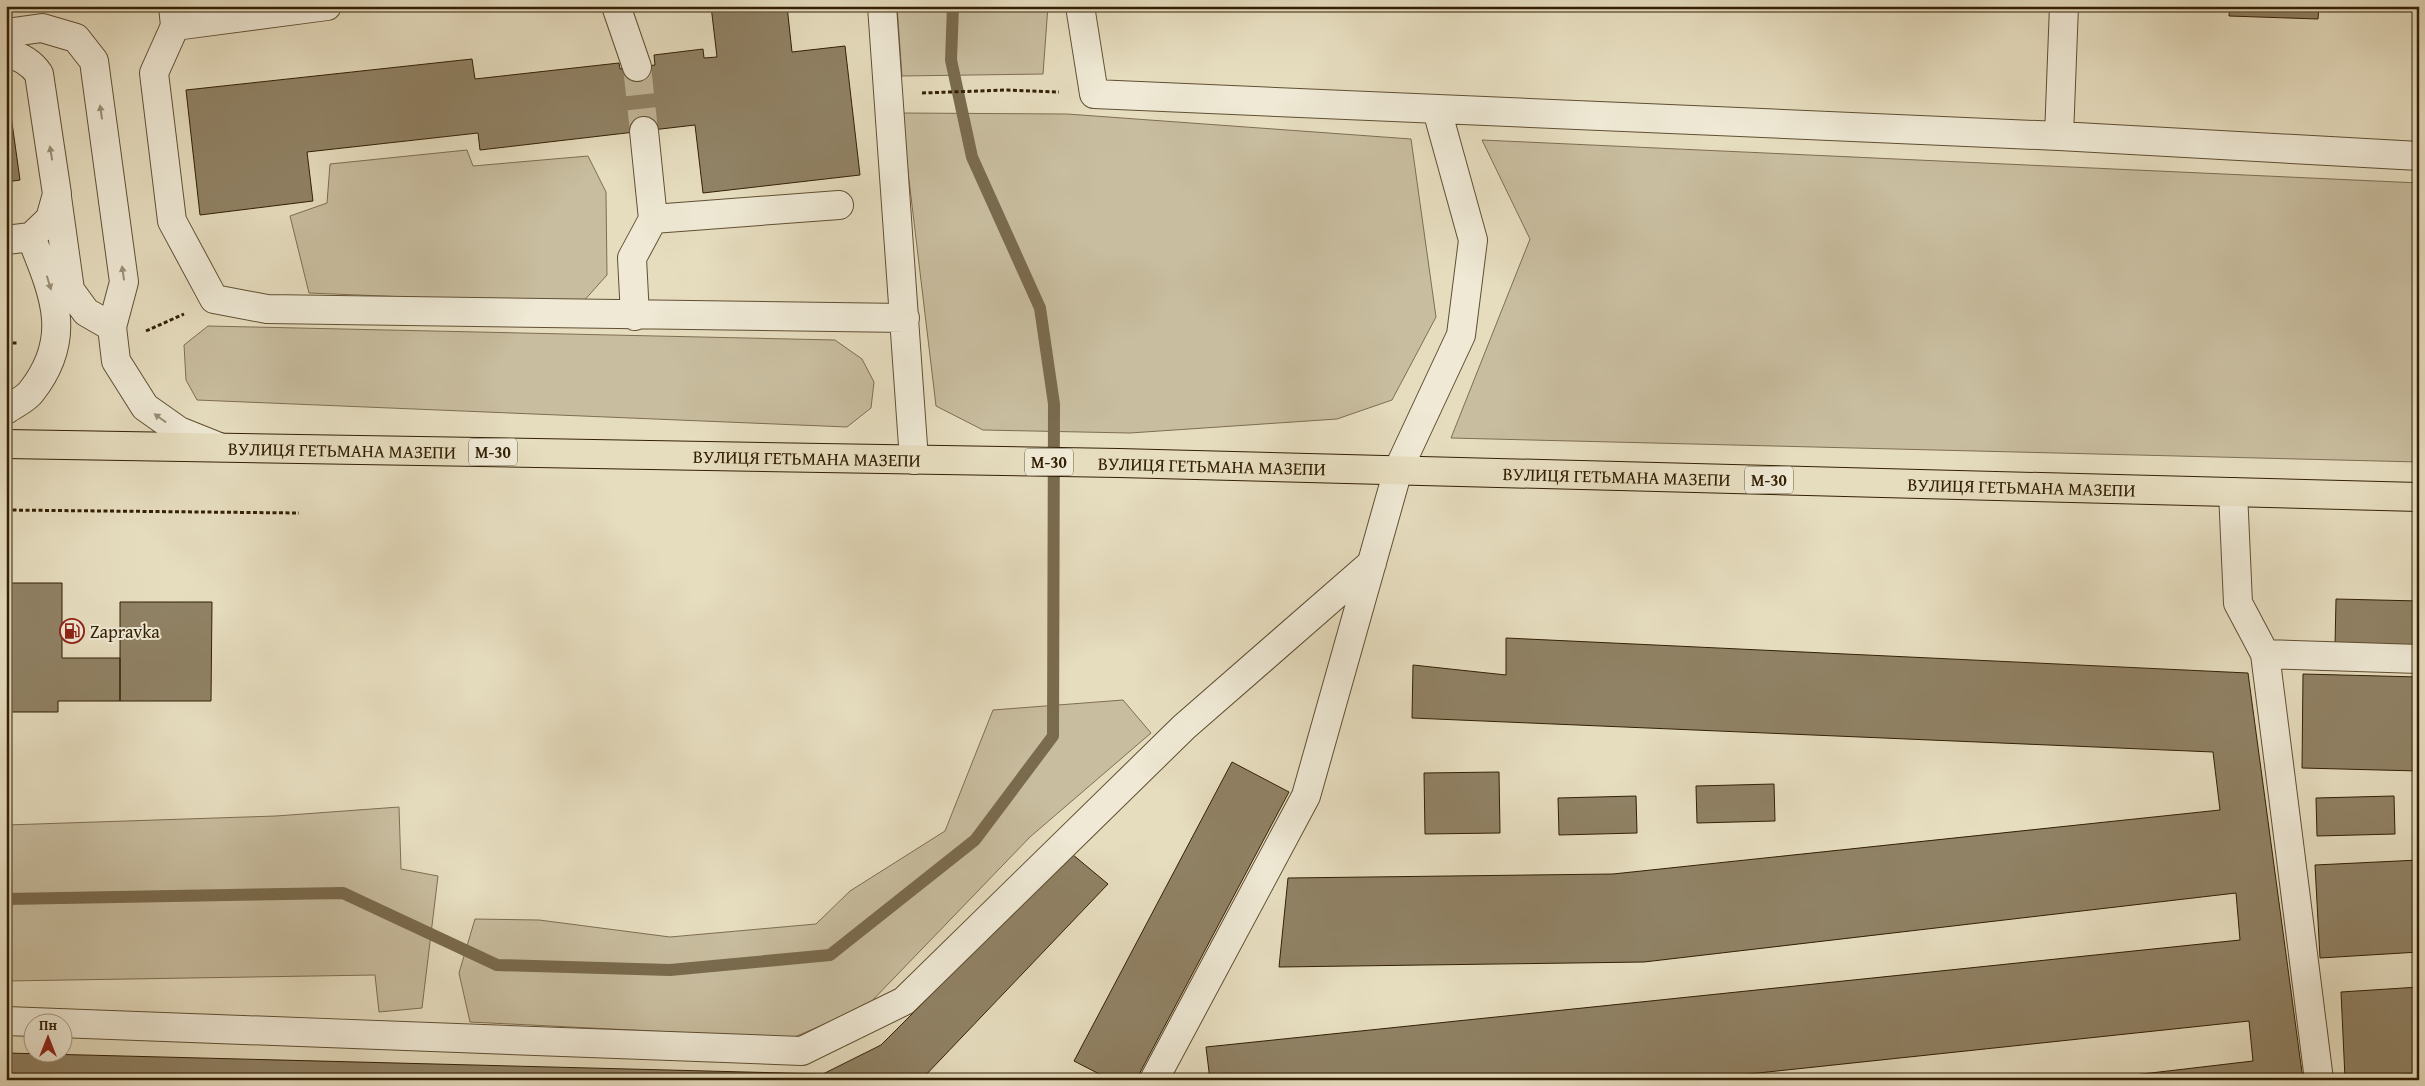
<svg xmlns="http://www.w3.org/2000/svg" width="2425" height="1086" font-family="'Gentium Book Plus',serif">
  <style>
    .green { fill: #c8bd9f; stroke: #7e6e52 }
    .lines { fill: none; stroke-linecap: round; stroke-linejoin: round }
    .stream { stroke: #7a6b4e; stroke-width: 12 }
    .building { fill: #908265; stroke: #332004 }
    .minor-tunnel { stroke: #c2b79a; stroke-width: 28; stroke-dasharray: 28 14; stroke-linecap: butt }
    .minor-casing { stroke: #604f33; stroke-width: 30 }
    .highway-casing { stroke: #332004; stroke-width: 30 }
    .path { stroke: #332004; stroke-width: 3; stroke-dasharray: 4 2.5; stroke-linecap: butt }
    .minor { stroke: #efe9d5; stroke-width: 28 }
    .highway { stroke: #e6ddbf; stroke-width: 28 }
    .oneway { fill: #9a8f77 }
    .labels { text-anchor: middle; dominant-baseline: central; stroke-width: 4; stroke-linejoin: round; paint-order: stroke }
    .shield { fill: #efe9d5; stroke: #6b5c43; stroke-width: 1 }
    .shield-label { font-size: 16px; font-weight: bold; fill: #332004 }
    .street-label { font-size: 18px; fill: #332004; stroke: #efe9d5 }
    .poi-label { font-size: 18px; fill: #332004; stroke: #efe9d5; text-anchor: start }
  </style>
  <rect width="100%" height="100%" fill="#e6ddbf"/>
  <filter id="stains"><feTurbulence type="fractalNoise" baseFrequency=".004" numOctaves="4"/><feColorMatrix values="0 0 0 0 .2 0 0 0 0 .09 0 0 0 0 .02 0 0 0 .5 -.17"/></filter>
  <radialGradient id="worn" r=".72"><stop offset=".6" stop-color="#630" stop-opacity="0"/><stop offset="1" stop-color="#630" stop-opacity=".3"/></radialGradient>
  <path class="green" d="M897,6H1048L1043,74L902,76Z
    M901,113L1067,114L1411,139L1436,317L1392,400L1337,419L1130,433L983,430L936,406Z
    M1482,140L2419,183V462L1451,438L1530,239Z
    M467,150L473,166L588,156L606,192L607,275L581,304L309,293L290,216L327,203L330,164Z
    M208,326L835,340L862,359L874,382L871,408L847,427L197,400L186,380L184,345Z
    M1123,700L1151,733L1030,837L867,1006L792,1038L470,1022L459,973L475,919L539,920L670,937L816,924L850,891L945,831L993,710Z
    M399,807L401,869L438,876L422,1008L379,1012L375,975L6,981V825L276,816Z"/>
  <g class="lines">
    <path class="stream" d="M6,899L343,893L497,965L670,970L830,955L975,840L1053,736L1054,404L1040,308L972,157L951,60L953,6"/>
  </g>
  <path class="building" d="M711,6H787L792,52L845,46L860,175L703,193L695,125L480,150L478,133L307,152L313,201L200,215L186,90L472,59L475,79L619,63L620,69L655,65L654,55L703,49L704,58L717,57Z
    M2230,6H2319L2318,19L2229,16Z
    M6,80L20,180L6,182Z
    M6,583H62V658H120V701H58V712H6Z
    M2336,599L2419,601V648L2335,646Z
    M120,602H212L211,701H120Z
    M1506,638L2248,673L2303,1080H2091L2253,1061L2249,1021L1692,1080H1210L1206,1047L2240,940L2236,893L1644,962L1279,967L1288,878L1613,874L2220,810L2213,752L1412,718L1413,665L1506,675Z
    M2303,674L2419,677V771L2302,768Z
    M1232,762L1289,792L1136,1080H1111L1074,1061Z
    M1499,772L1500,833L1425,834L1424,773Z
    M1774,784L1775,821L1697,823L1696,786Z
    M1636,796L1637,833L1559,835L1558,798Z
    M2394,796L2395,834L2317,836L2316,798Z
    M1072,854L1108,884L921,1080H6V1053L823,1074L881,1045Z
    M2419,860V952L2320,958L2315,865Z
    M2419,987V1073L2345,1078L2341,992Z"/>
  <g class="lines">
    <path class="minor-tunnel" d="M637,67L644,131"/>
    <defs>
      <path id="minor" d="M173,6L175,26L154,73L172,221L214,299L267,309L905,318
        M616,6L637,67
        M882,6L914,460
        M1080,6L1094,94L2059,136L2419,156
        M175,26L327,6
        M6,33L42,28L76,38L94,61L124,282L112,327L116,361L145,407L179,431L219,447
        M6,53C20,56 31,62 39,74L57,194L50,219L31,237L6,240
        M2059,136L2064,6
        M57,197L70,290L86,312L112,327
        M653,219L839,205
        M635,316L632,258L653,219L644,131
        M6,410C14,404 26,399 31,392C74,338 54,294 31,237
        M2233,492L2238,603L2265,654L2319,1080
        M2265,654L2419,659
        M6,1021L802,1051L904,1001L1184,727L1372,563
        M1154,1080L1306,796L1398,470L1461,335L1473,240L1437,110"/>
      <g id="highway">
        <path id="s1" d="M6,444L1119,463L2419,497"/>
      </g>
    </defs>
    <use href="#minor" class="minor-casing"/>
    <use href="#highway" class="highway-casing"/>
    <path class="path" d="M922,93L1007,90L1059,92
      M146,331L184,314
      M6,343H18
      M6,510L299,513"/>
    <use href="#minor" class="minor"/>
    <use href="#highway" class="highway"/>
  </g>
  <defs><path id="oneway-solid" d="M-6-.8H1V-3.2L6.5 0L1 3.2V.8H-6Z" transform="scale(1.25)"/></defs>
  <g class="oneway">
    <use href="#oneway-solid" transform="translate(101 112) rotate(-98)"/>
    <use href="#oneway-solid" transform="translate(51 153) rotate(-99)"/>
    <use href="#oneway-solid" transform="translate(123 273) rotate(-98)"/>
    <use href="#oneway-solid" transform="translate(49 283) rotate(73)"/>
    <use href="#oneway-solid" transform="translate(160 418) rotate(-144)"/>
  </g>
  <defs>
    <symbol id="fuel-ring" viewBox="-11 -11 22 22"><circle r="9.5" fill="#efe9d5" stroke="#8f2418" stroke-width="1.5"/><path d="M-5.5-6h7V0h2V4h1.3V-2.5L3-4.5l.8-.8L6-3V5H2.5V1h-1V6h-7ZM-4.2-4.7v3.2H.2V-4.7Z" fill="#8f2418"/></symbol>
  </defs>
  <g fill-rule="evenodd">
    <use href="#fuel-ring" x="58" y="617" width="28" height="28"/>
  </g>
  <g class="labels">
    <g class="shield">
      <rect x="469" y="438.5" width="48" height="27" rx="4"/>
      <rect x="1025" y="448.5" width="48" height="27" rx="4"/>
      <rect x="1745" y="466.5" width="48" height="27" rx="4"/>
    </g>
    <g class="shield-label">
      <text x="493" y="452">М-30</text>
      <text x="1049" y="462">М-30</text>
      <text x="1769" y="480">М-30</text>
    </g>
    <g class="street-label">
      <text stroke="none"><textPath href="#s1" startOffset="336">ВУЛИЦЯ ГЕТЬМАНА МАЗЕПИ</textPath></text>
      <text stroke="none"><textPath href="#s1" startOffset="801">ВУЛИЦЯ ГЕТЬМАНА МАЗЕПИ</textPath></text>
      <text stroke="none"><textPath href="#s1" startOffset="1206">ВУЛИЦЯ ГЕТЬМАНА МАЗЕПИ</textPath></text>
      <text stroke="none"><textPath href="#s1" startOffset="1611">ВУЛИЦЯ ГЕТЬМАНА МАЗЕПИ</textPath></text>
      <text stroke="none"><textPath href="#s1" startOffset="2016">ВУЛИЦЯ ГЕТЬМАНА МАЗЕПИ</textPath></text>
    </g>
    <g class="poi-label">
      <text x="90" y="631">Zapravka</text>
    </g>
  </g>
  <rect width="2425" height="1086" fill="none" stroke="#e6ddbf" stroke-width="25"/>
  <rect x="8" y="8" width="2410" height="1071" fill="none" stroke="#332004" stroke-width="2.5"/>
  <rect x="12" y="12" width="2400" height="1061" fill="none" stroke="#332004"/>
  <g transform="translate(48 1038)"><circle r="24" fill="#efe9d5" stroke="#a49981"/>
  <path d="M0-4L9 19L0 12L-9 19Z" fill="#8f2418"/>
  <text y="-8" font-size="14" font-weight="bold" text-anchor="middle" fill="#332004">Пн</text>
  </g>
  <rect width="100%" height="100%" filter="url(#stains)"/>
  <rect width="100%" height="100%" fill="url(#worn)"/>
</svg>
